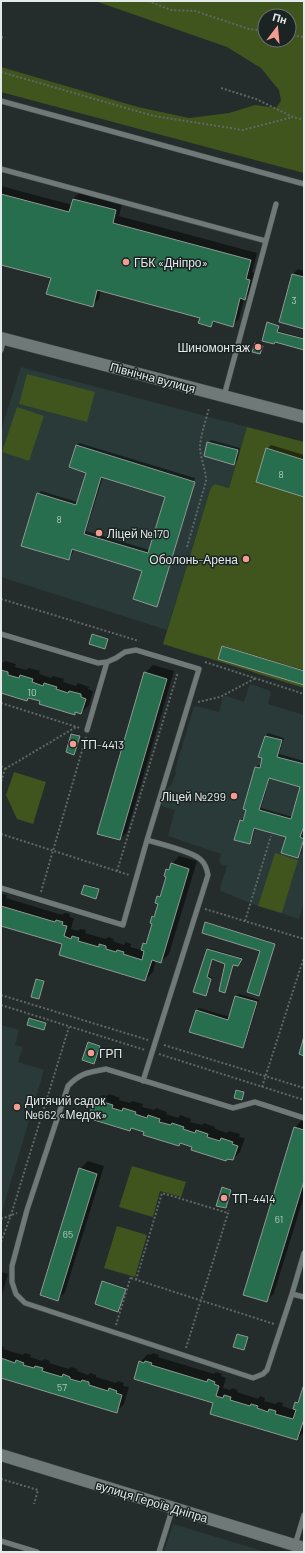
<svg xmlns="http://www.w3.org/2000/svg" width="305" height="1553" font-family="Barlow,sans-serif">
  <style>
    .built { fill: #293a39 }
    .green { fill: #40541d; fill-rule: evenodd }
    .shadow { fill: #0007; fill-rule: evenodd }
    .building { fill: #266e4d; stroke: #909893; fill-rule: evenodd }
    .lines { fill: none; stroke-linecap: round; stroke-linejoin: round }
    .lane-casing { stroke: #414848; stroke-width: 6 }
    .secondary-casing { stroke: #414848; stroke-width: 13 }
    .path { stroke: #606767; stroke-width: 2; stroke-dasharray: 2 2; stroke-linecap: butt }
    .lane { stroke: #6f7978; stroke-width: 5 }
    .secondary { stroke: #6f7978; stroke-width: 12 }
    .poi-dot { fill: #f59c92; stroke: #1b2323; stroke-width: 1.5 }
    .labels { text-anchor: middle; dominant-baseline: central; stroke-width: 3; stroke-linejoin: round; paint-order: stroke }
    .number-label { font-size: 10px; fill: #b4cac2 }
    .poi-label { font-size: 12px; fill: #e4e9e9; stroke: #1b2323; text-anchor: start }
    .street-label { font-size: 12px; fill: #e4e9e9; stroke: #1b2323 }
  </style>
  <rect width="100%" height="100%" fill="#242d2c"/>
  <path class="built" d="M21,367L247,427L229,488L215,484L211,487L167,630L1,577V430Z
    M251,684L270,691L271,693L268,704L304,715V903L299,919L258,906L221,891L220,888L227,866L221,864L219,861L221,854L168,836L175,810L164,807L161,804L166,789L171,786L176,773L175,770L194,707L196,706L219,712L223,697L226,696L244,702L249,686Z
    M1,1025L19,1030L15,1045L23,1047L18,1062L44,1070L1,1215Z
    M173,1524L266,1552H164Z"/>
  <path class="green" d="M95,1H304V173L1,92V67L138,107L189,118L229,113L255,105L276,108L281,101L279,90L261,68L227,47ZM265,16H289V40H265Z
    M27,374L95,392L87,422L19,404Z
    M17,407L44,416L29,461L2,452Z
    M247,427L304,442V688L163,644L211,487L215,484L229,488Z
    M14,772L46,782L33,824L17,819L6,795Z
    M275,853L298,860L282,913L258,906Z
    M132,1166L186,1182L181,1197L160,1191L153,1217L119,1207Z
    M117,1226L147,1235L135,1277L104,1268Z"/>
  <path class="shadow" d="M1,186L72,205L73,199L80,192L122,204L119,216L257,253L252,272L256,274L252,292L244,299L239,319L233,325L216,321L211,326L201,317L101,290L99,299L92,305L52,277L1,264Z
    M298,269L304,271V328L292,275Z
    M269,322L279,325L278,331L304,338V349L276,341L268,323Z
    M257,342L263,344L260,353L256,343Z
    M211,440L240,448L237,461L234,463L208,443Z
    M79,443L195,478L157,604H158L157,605L143,570L74,549L71,557L69,559L38,494L41,491L77,502L87,472L70,467L77,445ZM103,477L166,496L149,550L86,531Z
    M271,445L304,455V496L267,449Z
    M94,634L108,638L105,647L93,635Z
    M224,646L304,670V684L223,647Z
    M5,661L16,664L15,667L26,670L29,668L40,671L39,674L51,678L53,676L64,679L63,682L76,686L78,683L89,687L88,689L93,691L89,705L81,713L77,712L74,714L29,697L27,699L1,692V662L3,663Z
    M153,665L174,671L127,832L120,839L145,673Z
    M73,733L80,735L74,754L72,735Z
    M268,733L284,738L279,754L304,761V827L302,835L304,836V842L301,854L298,857L287,836L256,827L252,840L249,843L236,839L241,820L243,818H245L256,767L259,765H261L264,757L260,756L265,736ZM270,777L302,787L293,817L261,808Z
    M179,856L197,861L169,954L161,962L156,960L153,972L145,980L63,943L1,924L2,894L7,895L6,898L62,915L65,913L70,914L69,917L74,918L71,929L78,931L80,929L86,930L85,933L106,939L108,937L114,939L113,941L124,945L126,942L131,944L130,947L142,950L144,943L149,938L154,923L152,916L157,912L159,904L158,897L163,892L168,876L167,870Z
    M86,884L99,888L96,897L85,885Z
    M207,922L275,943L260,994L261,950L206,923Z
    M209,948L242,958L239,964H233L225,992L226,963L213,958L207,976L212,977L206,994Z
    M38,978L44,980L40,997L32,996Z
    M239,994L259,1000L245,1044L243,1047L197,1010L199,1008L230,1017L236,996Z
    M31,1017L46,1022L44,1028L28,1024Z
    M90,1042L100,1045L94,1063L89,1043Z
    M238,1089L244,1091L241,1099L237,1090Z
    M109,1094L120,1098L119,1100L130,1103L132,1101L143,1104L142,1107L154,1110L156,1108L167,1112L166,1114L178,1118L180,1115L191,1119L190,1122L202,1125L204,1123L215,1127V1129L227,1133L229,1131L240,1134L239,1137L245,1138L240,1152L233,1159L181,1143L179,1145L132,1128L129,1130L94,1103L102,1095L107,1096Z
    M302,1120L304,1121V1196L274,1293L267,1301L295,1128Z
    M88,1161L104,1166L65,1292L58,1300L80,1169Z
    M224,1187L232,1189L226,1207L223,1188Z
    M1,1272L8,1274L1,1298Z
    M104,1281L126,1288L118,1311L103,1282Z
    M239,1334L248,1336L244,1348L238,1335Z
    M1,1346L4,1347L3,1349L23,1355L25,1353L31,1355L30,1357L42,1361L44,1359L50,1361L49,1363L69,1369L71,1367L78,1369L77,1371L88,1375L90,1373L96,1375V1377L116,1383L118,1381L124,1383L123,1386L129,1387L124,1404L116,1412L1,1377Z
    M153,1353L159,1355L158,1357L214,1374L216,1372L222,1374L221,1376L226,1378L223,1388L230,1390L232,1388L238,1390L237,1392L258,1399L260,1396L265,1398L264,1401L275,1404L278,1402L283,1403L282,1406L294,1410L296,1403L301,1398L304,1387V1432L297,1439L215,1403L140,1362L148,1354L151,1355Z"/>
  <path class="building" d="M1,194L69,212L73,199L116,210L113,223L251,260L246,279L250,280L245,300L240,298L233,327L213,321L211,327L198,323L200,318L97,290L93,307L46,294L51,278L1,265Z
    M292,274L304,277V329L279,322Z
    M267,322L279,326L277,332L304,339V350L275,342L274,344L262,341Z
    M255,343L263,346L260,354L252,352Z
    M207,442L238,450L234,465L204,456Z
    M76,445L195,482L157,607L133,599L142,571L72,549L69,560L21,546L37,493L76,505L86,473L69,467ZM101,477L165,497L148,553L84,534Z
    M266,448L304,460V497L256,482Z
    M92,634L108,639L105,649L89,644Z
    M222,646L304,671V685L218,659Z
    M1,670L8,672V675L19,678L20,675L33,679L32,682L43,686L44,683L57,687L56,689L68,693L69,691L81,694V697L86,699L81,714L75,712V715L39,704L40,701L28,698L27,701L1,693Z
    M144,672L167,679L120,840L97,834Z
    M71,734L80,736L74,755L66,752Z
    M265,736L282,740L277,757L304,764V826L300,837L304,839L298,858L281,853L286,837L254,828L250,844L234,840L240,820L243,821L246,810L243,809L255,767L260,768L262,758L258,757ZM269,778L300,787L291,819L259,810Z
    M171,863L189,869L161,963L152,960L145,981L59,955L62,944L1,926V906L55,922L56,920L63,922L62,925L67,926L64,936L71,939L72,936L79,938L78,941L99,947V944L106,946V949L116,952L117,950L124,952L123,954L142,960L144,951L141,950L143,943L146,944L152,924L150,923L152,916L154,917L158,904L155,903L157,896L160,897L166,877L164,876L166,869L169,870Z
    M84,885L99,889L96,899L81,894Z
    M205,922L275,944L259,996L247,992L260,951L202,933Z
    M207,949L242,959L238,966L233,965L225,993L219,991L225,964L212,959L207,977L211,979L206,996L193,992Z
    M36,979L44,981L39,999L31,997Z
    M235,996L257,1002L243,1048L189,1032L196,1010L228,1020Z
    M29,1018L46,1023L44,1030L27,1025Z
    M304,1036V1056L299,1054Z
    M88,1042L100,1046L94,1064L82,1060Z
    M236,1090L244,1092L242,1100L234,1098Z
    M100,1101L113,1105L112,1108L122,1111L123,1108L136,1112L135,1114L147,1118L148,1115L160,1119L159,1122L171,1125L172,1123L184,1127L183,1129L195,1133L196,1130L208,1134L207,1137L220,1141L221,1138L233,1142L232,1144L238,1146L233,1160L227,1159L226,1161L191,1150L192,1147L180,1143L179,1146L143,1135L144,1132L131,1128L130,1131L94,1120L95,1119L89,1117L93,1102L99,1104Z
    M294,1127L304,1130V1181L267,1302L243,1295Z
    M79,1168L97,1174L58,1301L40,1295Z
    M222,1187L231,1190L226,1208L216,1206Z
    M102,1281L126,1289L118,1312L95,1304Z
    M237,1334L248,1337L244,1350L233,1347Z
    M1,1358L15,1363L16,1360L24,1363L23,1365L34,1368L35,1366L43,1368L42,1371L62,1377L63,1374L70,1377V1379L81,1382L82,1380L89,1382V1385L108,1391L109,1388L117,1391L116,1393L122,1395L117,1413L1,1378Z
    M139,1361L144,1363L145,1361L152,1363L151,1365L207,1382L208,1379L215,1382L214,1384L219,1386L216,1396L223,1398L224,1395L231,1397L230,1400L250,1406L251,1404L258,1406L257,1408L268,1412L269,1409L276,1411L275,1414L293,1419L296,1410L293,1409L295,1402L298,1403L304,1384V1419L297,1440L210,1414L213,1403L134,1379Z"/>
  <g class="lines">
    <defs>
      <path id="lane" d="M1,101L304,184
        M1,169L266,241
        M1,350L4,339
        M224,396L276,204
        M1,634L98,663L107,662L116,658L125,652L136,650L199,669L147,840L123,925L1,888
        M87,730L107,662
        M143,1081L208,875C207,869 205,863 200,859C191,851 160,844 147,840
        M304,1253L292,1294L304,1297
        M292,1294L267,1370L263,1374L253,1378L25,1303L16,1294L12,1282V1266L27,1210L68,1086C80,1073 89,1072 106,1069L233,1108L255,1102L304,1118
        M1,1541L37,1552
        M295,1545L304,1515
        M159,1552L173,1507"/>
      <path id="secondary" d="M1,338L304,417
        M1,1455L304,1548"/>
    </defs>
    <use href="#lane" class="lane-casing"/>
    <use href="#secondary" class="secondary-casing"/>
    <path class="path" d="M148,1L171,10L195,11L249,29L265,31
      M289,35L304,37
      M1,37L5,38
      M1,72L154,116L243,130L293,117
      M221,88L256,99L293,117L304,120
      M187,547L206,481C206,469 200,458 200,446C201,434 206,420 209,408
      M1,599L139,641
      M205,662L304,694
      M198,702L220,697L256,678
      M1,703L80,728
      M1,766L5,769L1,782
      M5,769L76,727
      M1,834L129,875
      M117,871L178,672
      M41,892L86,737
      M205,909L304,939
      M245,921L271,836
      M1,995L148,1040
      M1,1005L145,1050
      M164,1045L304,1088
      M159,1054L304,1100
      M262,1087L304,957
      M1,1219L17,1213
      M1,1242L11,1215L69,1027
      M131,1278L274,1324
      M136,1280L162,1193L228,1213
      M116,1325L131,1276
      M186,1348L229,1210
      M1,1479L38,1490L34,1504"/>
    <use href="#lane" class="lane"/>
    <use href="#secondary" class="secondary"/>
  </g>
  <g class="poi-dot">
    <circle cx="126" cy="262" r="4"/>
    <circle cx="258" cy="347" r="4"/>
    <circle cx="99" cy="533" r="4"/>
    <circle cx="246" cy="559" r="4"/>
    <circle cx="73" cy="744" r="4"/>
    <circle cx="234" cy="796" r="4"/>
    <circle cx="91" cy="1053" r="4"/>
    <circle cx="17" cy="1107" r="4"/>
    <circle cx="224" cy="1198" r="4"/>
  </g>
  <g class="labels">
    <g class="number-label">
      <text x="294" y="300">3</text>
      <text x="281" y="474">8</text>
      <text x="59" y="519">8</text>
      <text x="32" y="692">10</text>
      <text x="279" y="1219">61</text>
      <text x="68" y="1234">65</text>
      <text x="62" y="1387">57</text>
    </g>
    <g class="poi-label">
      <text x="134" y="262">ГБК «Дніпро»</text>
      <text x="250" y="347" text-anchor="end">Шиномонтаж</text>
      <text x="107" y="533">Ліцей №170</text>
      <text x="238" y="559" text-anchor="end">Оболонь-Арена</text>
      <text x="81" y="744">ТП-4413</text>
      <text x="226" y="796" text-anchor="end">Ліцей №299</text>
      <text x="99" y="1053">ГРП</text>
      <text x="25" y="1100">Дитячий садок<tspan x="25" dy="14">№662 «Медок»</tspan></text>
      <text x="232" y="1198">ТП-4414</text>
    </g>
    <g class="street-label">
      <text transform="translate(153 377) rotate(15)">Північна вулиця</text>
      <text transform="translate(152 1501) rotate(17)">вулиця Героїв Дніпра</text>
    </g>
  </g>
  <rect width="305" height="1553" fill="none" stroke="#e4e9e9" stroke-width="4"/>
  <g transform="translate(277 28) rotate(16)"><circle r="19" fill="#1b2323" stroke="#6b7272"/>
  <path d="M0-3L7 15L0 10L-7 15Z" fill="#f59c92"/>
  <text y="-6" font-size="11" font-weight="bold" text-anchor="middle" fill="#e4e9e9">Пн</text>
  </g>
</svg>
